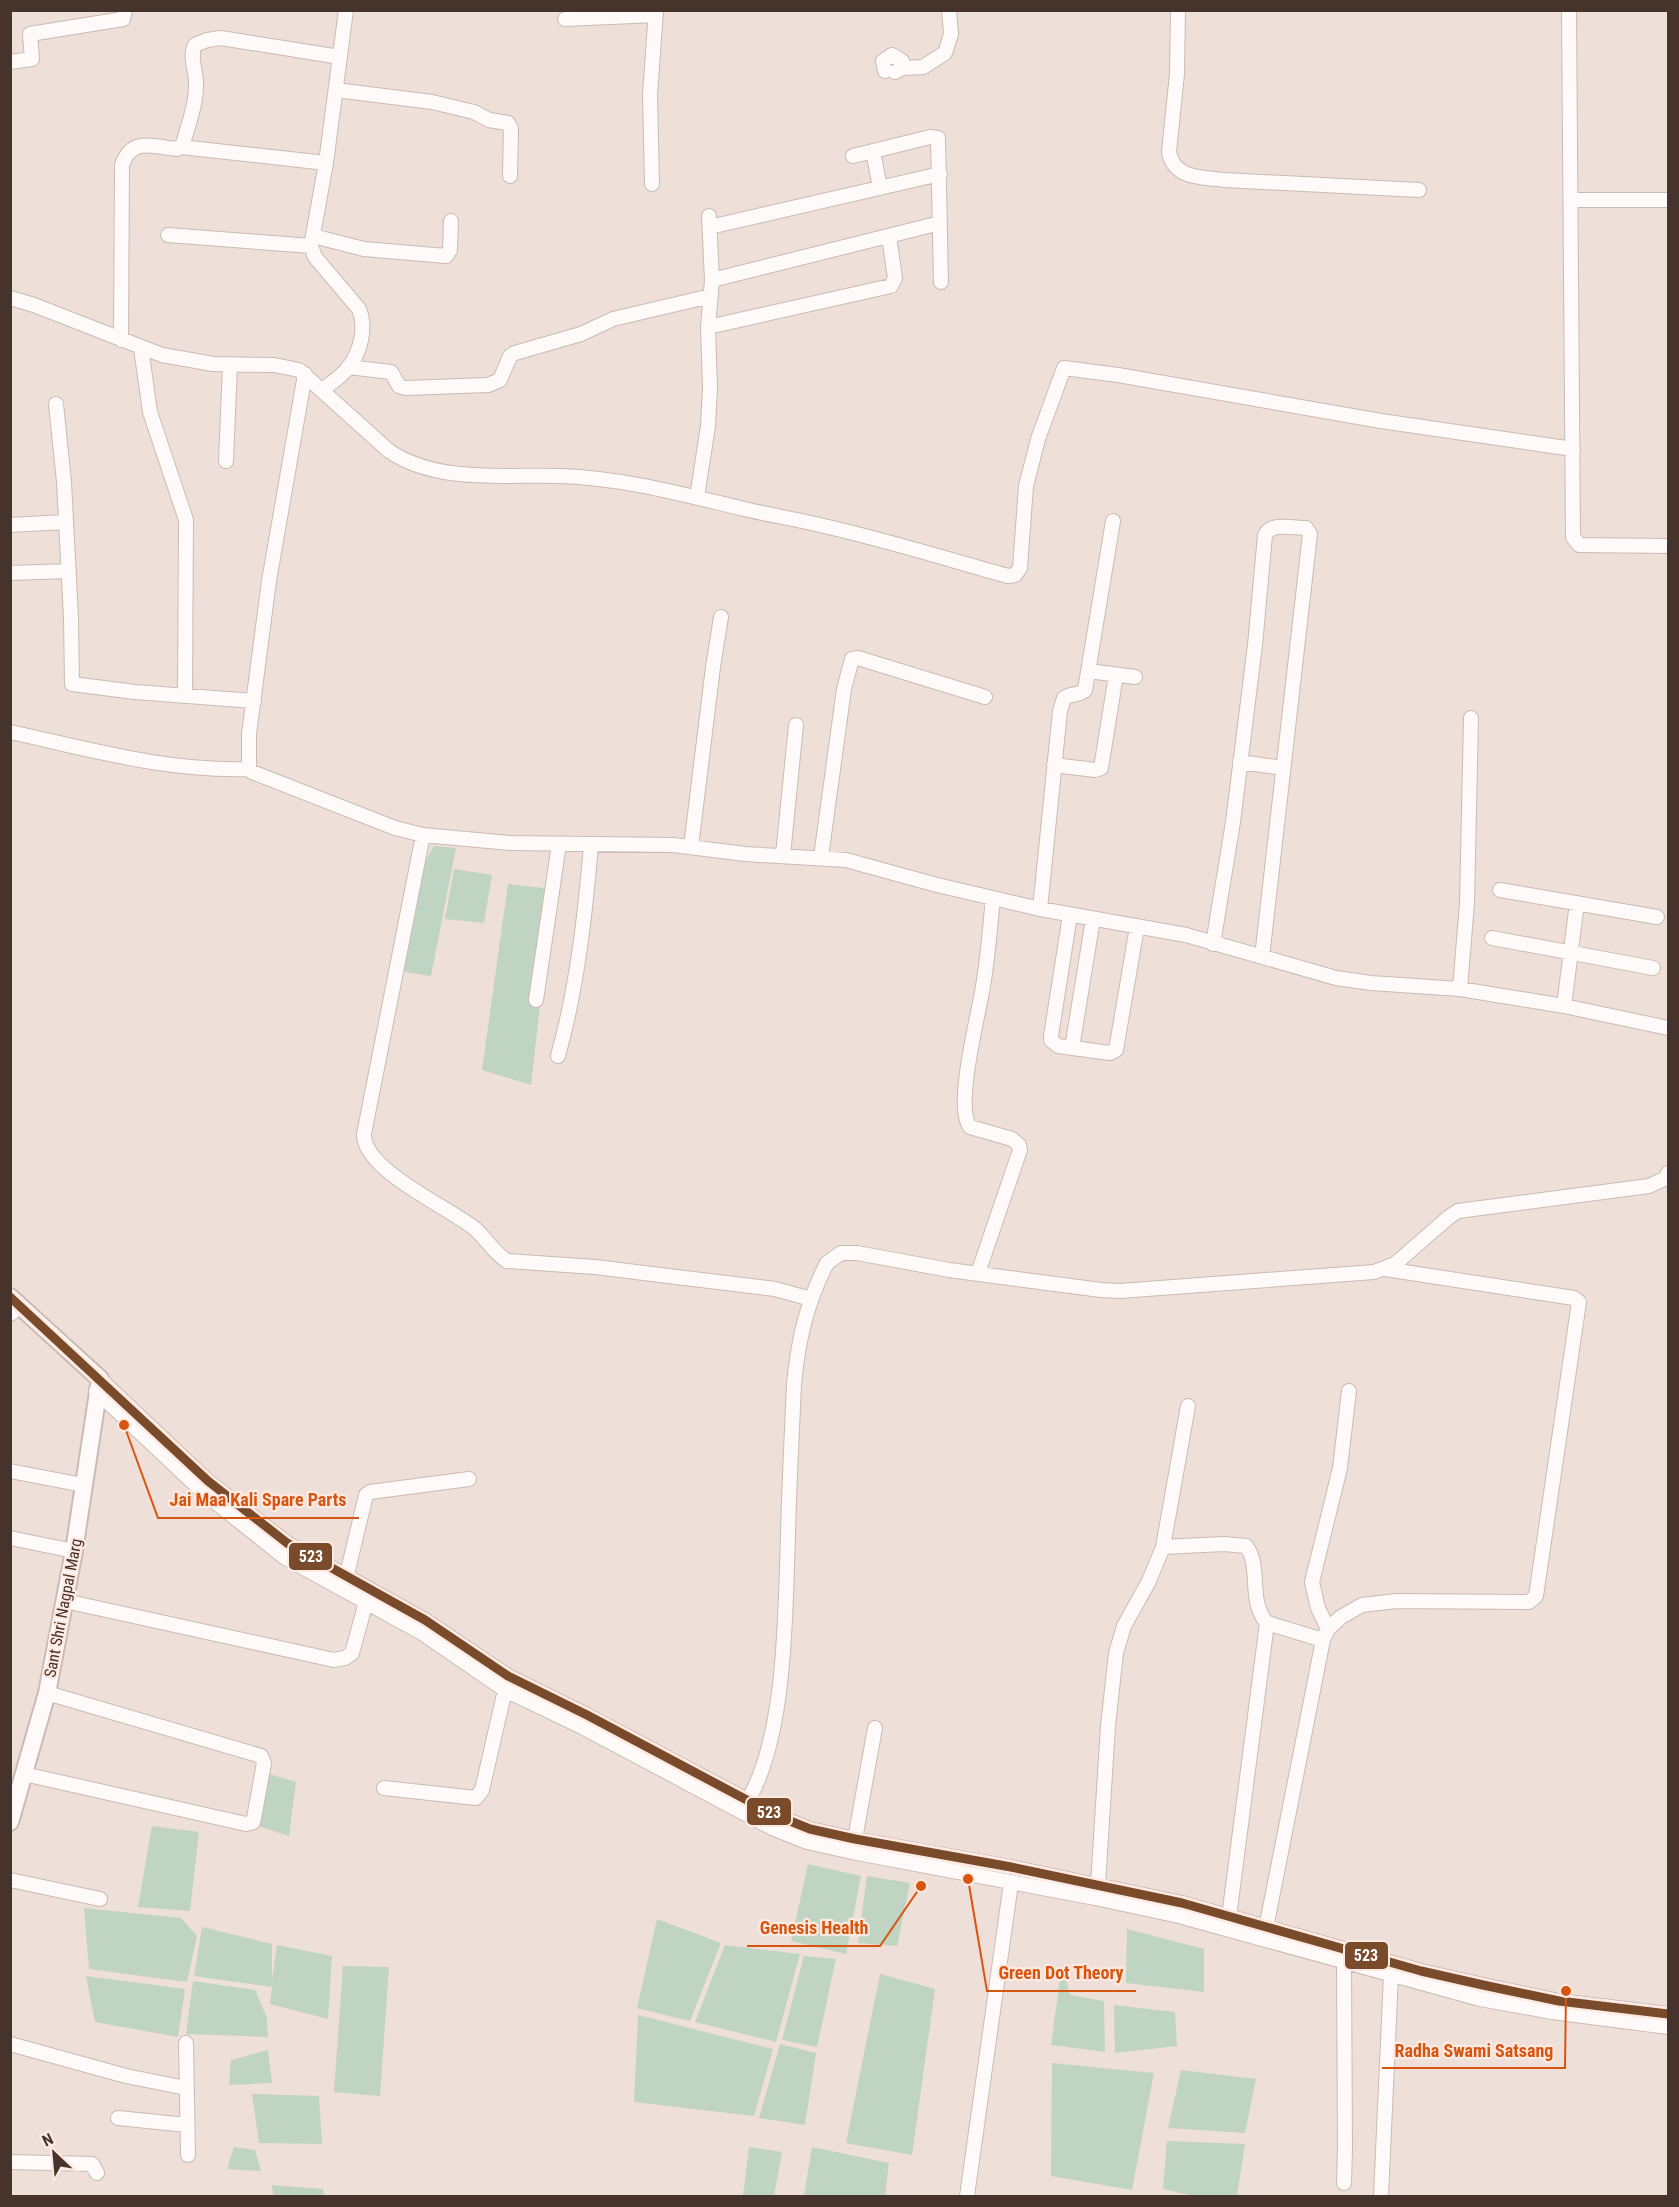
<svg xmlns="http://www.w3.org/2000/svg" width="1679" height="2207" font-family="'Roboto Condensed',sans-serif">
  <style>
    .green { fill: #c0d4c3 }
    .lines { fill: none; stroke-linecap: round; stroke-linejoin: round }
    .minor-casing { stroke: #cbbbb4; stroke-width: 16 }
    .major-casing { stroke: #cbbbb4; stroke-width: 20 }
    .minor { stroke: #fdfaf9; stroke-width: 14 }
    .major { stroke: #fdfaf9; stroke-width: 16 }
    .bus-1-casing { stroke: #ffeae3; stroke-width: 14 }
    .bus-1 { stroke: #7a4b2a; stroke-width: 9 }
    .labels { text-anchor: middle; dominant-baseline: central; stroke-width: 4.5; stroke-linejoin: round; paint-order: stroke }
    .street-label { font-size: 16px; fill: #46332b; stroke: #ffeae3 }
    .leader { fill: none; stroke: #d8550f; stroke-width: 2 }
    .callout-dot { fill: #d8550f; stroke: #ffeae3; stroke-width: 2 }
    .callout-label { font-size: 18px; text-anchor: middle; font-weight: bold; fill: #d8550f; stroke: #ffeae3; stroke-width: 4.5; stroke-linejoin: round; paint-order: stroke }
    .line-badge { stroke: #ffeae3; stroke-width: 2 }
    .badge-label { font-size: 16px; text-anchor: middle; font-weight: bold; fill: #fff }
  </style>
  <rect width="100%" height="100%" fill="#efdfd9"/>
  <path class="green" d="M434,846L456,848L431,976L399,971C408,929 410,882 434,846Z
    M454,869L492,875L484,923L445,919Z
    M508,884L553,889L531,1085L482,1070Z
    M269,1774L296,1782L289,1836L258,1826Z
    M152,1826L199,1832L190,1911L138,1907Z
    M808,1864L861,1876L846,1954L791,1941Z
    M867,1876L910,1883L897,1946L858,1943Z
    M84,1908L181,1918L197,1936L187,1982L89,1969Z
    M657,1919L721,1943L690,2021L637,2008Z
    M202,1927L272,1944V1981L277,1945L332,1956L328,2019L270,2004L272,1987L194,1976Z
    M1127,1929L1204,1949V1992L1126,1983Z
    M725,1945L800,1954L776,2042L695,2022Z
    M804,1956L836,1959L817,2047L782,2040Z
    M1062,1964L1070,1995L1104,2001L1105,2052L1051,2045Z
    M343,1966L389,1967L380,2096L334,2092Z
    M880,1974L935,1989L912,2155L846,2143Z
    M86,1976L185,1989L178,2037L95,2022Z
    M193,1981L255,1990L267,2018L268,2037L186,2034Z
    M1114,2005L1175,2012L1177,2046L1115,2053Z
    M638,2015L773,2049L754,2116L634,2102Z
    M780,2044L816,2053L805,2125L759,2118Z
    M268,2050L272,2083L229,2085L231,2060Z
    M1052,2063L1154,2073L1132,2190L1051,2176Z
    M1181,2070L1256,2079L1245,2133L1168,2128Z
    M252,2094L319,2096L322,2144L259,2143Z
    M1167,2141L1245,2144L1237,2196H1194L1163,2189Z
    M234,2147L255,2150L261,2171L227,2169Z
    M749,2147L782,2152L774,2196H743Z
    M812,2147L889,2163L885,2196H804Z
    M272,2185L323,2189L324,2196H273Z"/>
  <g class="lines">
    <defs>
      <path id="minor" d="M1178,10L1177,74L1169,152C1174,179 1201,177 1224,180L1419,190
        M1569,10L1573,537L1579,545L1668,546
        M565,19L656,15
        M10,62L32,59L30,34L123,19L125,10
        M885,71L883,61L892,55L902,61V68
        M895,72L902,68L923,67L945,53L951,34L949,10
        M336,90L432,102L474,112L489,120L508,123L511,129L510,176
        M181,147L326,163
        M873,151L880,188
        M853,156L930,137L938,138L941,282
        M652,184L650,95L656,10
        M1572,200H1668
        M710,227L940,174
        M168,235L311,246
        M313,236L364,249L446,256L450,250L451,221
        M712,280L940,223
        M10,298L34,305L162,355L213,364L274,365L299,370L389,451C438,484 505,474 561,476C622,478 681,494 740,508C768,515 796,519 824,526C886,540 947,559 1008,576L1015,575L1020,568L1026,486L1038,439L1064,368L1118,375L1381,421L1573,449
        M708,327L891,286L895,278L889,236
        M121,340L122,165C132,136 154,147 177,149L183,144C188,125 197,103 196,82C196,71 189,55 195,45L207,40L221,38L340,57
        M141,348L150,412L186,520L185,694
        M348,367L391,372L399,386L406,388L488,385L500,380L510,356L515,353L581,334L613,319L711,296
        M322,390C331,383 341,377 348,368C360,353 367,328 359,309L315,257L311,246L326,163L346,10
        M56,404L64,482L71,618L72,684L135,692L254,701
        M226,461L230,365
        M697,497L708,426L710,388L708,327L712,280L709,216
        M10,525L66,522
        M10,573L69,571
        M1089,671L1135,677
        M10,732C89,749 168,772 249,769L252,772L395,828L423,835
        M1240,762L1283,768
        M1054,765L1095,770L1101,768L1116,675
        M249,769V734L269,581L305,374
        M691,847L713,667L721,617
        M783,855L796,725
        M821,857L844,689L852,659L858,658L985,697
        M1500,890L1657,917
        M1040,909L1060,711L1064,698C1071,693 1079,696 1085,690L1113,521
        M1070,915L1051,1036V1040L1058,1046L1110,1053L1116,1050L1137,927
        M1492,938L1653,968
        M1213,944L1233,822L1255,645L1265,535C1271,522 1293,528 1306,528L1310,534L1262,957
        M1460,989L1467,903L1471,718
        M536,1000L559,844
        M1564,1006L1577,903
        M1072,1048L1093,919
        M558,1056C577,988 585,916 591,845
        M978,1273L1020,1150L1019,1145L1012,1139L970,1127C954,1106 979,1014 983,986C988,957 990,927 993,898
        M811,1299L775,1289L595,1267L507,1261C493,1252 486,1238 474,1228C448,1207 363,1170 364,1134L423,835L511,843L673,845L745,854L846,860L937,885L1040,909L1186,935L1336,978L1371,983L1460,989L1564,1006L1668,1028
        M10,1314L12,1313
        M100,1379L208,1481L287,1543L425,1620L508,1676L587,1715L775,1815L810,1829L855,1839L1011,1867L1182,1903L1421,1971L1483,1985L1559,2001L1668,2014
        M96,1391L205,1494L284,1557L422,1633L505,1690L584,1728L772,1828L807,1842L852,1852L1095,1898L1179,1916L1480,1999L1552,2012L1668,2027
        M10,1471L83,1485
        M10,1538L74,1551
        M1163,1547L1224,1544L1246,1546C1262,1566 1247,1600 1267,1623L1323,1640
        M345,1583L366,1495L370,1492L469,1479
        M65,1601L334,1660L345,1658L352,1653L366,1602
        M1328,1629L1318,1608L1312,1582L1340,1468L1349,1391
        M24,1774L246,1824L253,1822L254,1818L264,1763L261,1756L47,1693
        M384,1788L476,1798L482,1790L505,1690
        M744,1807C787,1741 785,1613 788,1535C789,1485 792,1434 794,1384C798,1340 807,1302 827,1263L841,1253H857L949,1270L1101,1290L1120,1291L1374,1272L1395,1264L1449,1217L1458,1211L1649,1186L1666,1178L1668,1173
        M855,1839L875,1728
        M10,1880L100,1899
        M1098,1885L1108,1726L1116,1653L1124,1626L1149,1581L1163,1547L1188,1406
        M1229,1917L1267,1623
        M1266,1928L1323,1640L1328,1629L1341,1617L1362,1605L1396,1601L1529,1602L1536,1596L1579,1302L1574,1298L1385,1269
        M186,2043L188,2155
        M10,2044L126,2076L186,2088
        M118,2118L187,2125
        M10,2162L92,2164L97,2173
        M1344,2183L1345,2148L1344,1963
        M967,2196L1011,1883
        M1381,2196L1391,1975"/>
      <path id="major" d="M10,1297L100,1379L74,1551L47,1693L10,1822"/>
    </defs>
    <use href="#minor" class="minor-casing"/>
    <use href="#major" class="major-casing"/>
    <use href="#minor" class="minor"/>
    <use href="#major" class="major"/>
    <defs>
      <path id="bus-1" d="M10,1297L208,1481L287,1543L425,1620L508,1676L587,1715L775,1815L810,1829L855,1839L1011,1867L1182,1903L1421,1971L1483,1985L1559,2001L1668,2014"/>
    </defs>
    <use href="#bus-1" class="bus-1-casing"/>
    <use href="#bus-1" class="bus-1"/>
  </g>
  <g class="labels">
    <g class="street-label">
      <text transform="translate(63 1608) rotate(-79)">Sant Shri Nagpal Marg</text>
    </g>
  </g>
  <path class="leader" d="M124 1425L158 1518H359M921 1886L880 1946H747M968 1879L987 1991H1136M1566 1991L1565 2068H1382"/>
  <g class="callout-dot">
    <circle cx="124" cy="1425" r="6"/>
    <circle cx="921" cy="1886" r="6"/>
    <circle cx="968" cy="1879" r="6"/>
    <circle cx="1566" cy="1991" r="6"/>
  </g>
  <g class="callout-label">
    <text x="258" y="1506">Jai Maa Kali Spare Parts</text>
    <text x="814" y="1934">Genesis Health</text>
    <text x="1061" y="1979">Green Dot Theory</text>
    <text x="1474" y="2057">Radha Swami Satsang</text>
  </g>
  <g class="line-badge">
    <rect x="288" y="1542" width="45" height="29" rx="6" fill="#7a4b2a"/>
    <rect x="746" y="1797" width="46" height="29" rx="6" fill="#7a4b2a"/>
    <rect x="1344" y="1941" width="45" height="29" rx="6" fill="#7a4b2a"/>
  </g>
  <g class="badge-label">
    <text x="311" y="1562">523</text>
    <text x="769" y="1818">523</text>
    <text x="1366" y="1961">523</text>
  </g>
  <rect width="1679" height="2207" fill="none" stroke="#46332b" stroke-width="24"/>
  <g transform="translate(54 2153) rotate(334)" stroke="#ffeae3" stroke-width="4.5" paint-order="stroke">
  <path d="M0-4.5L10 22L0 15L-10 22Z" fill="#46332b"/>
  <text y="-9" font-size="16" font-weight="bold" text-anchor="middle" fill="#46332b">N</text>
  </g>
</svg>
